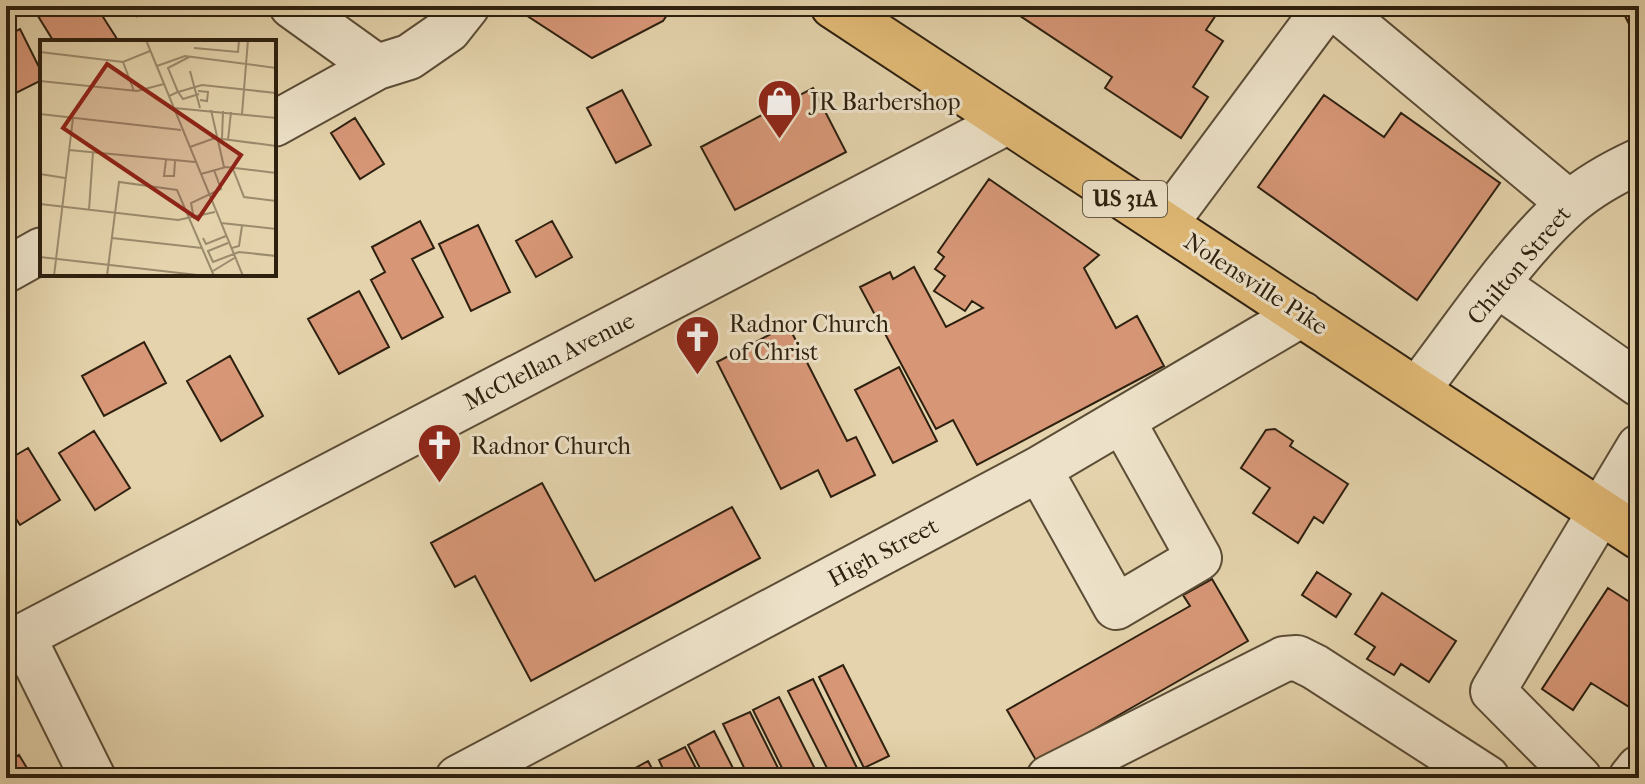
<svg xmlns="http://www.w3.org/2000/svg" width="1645" height="784" font-family="'IM FELL French Canon',serif">
  <style>
    .building { fill: #d79777; stroke: #2d200f; stroke-width: 2 }
    .lines { fill: none; stroke-linecap: round; stroke-linejoin: round }
    .minor-casing { stroke: #5b4d36; stroke-width: 48 }
    .major-casing { stroke: #2d200f; stroke-width: 48 }
    .minor { stroke: #ede2c9; stroke-width: 44 }
    .major { stroke: #e2ba76; stroke-width: 44 }
    .labels { text-anchor: middle; dominant-baseline: central; stroke-width: 6; stroke-linejoin: round; paint-order: stroke }
    .shield { fill: #ede2c9; stroke: #675a47; stroke-width: 2 }
    .shield-label { font-size: 22px; font-weight: bold; fill: #2d200f }
    .poi-label { font-size: 24px; fill: #2d200f; stroke: #ede2c9; text-anchor: start }
    .street-label { font-size: 24px; fill: #2d200f; stroke: #ede2c9 }
    .inset-road { fill: none; stroke: #9b8b6d; stroke-width: 2 }
    .view { fill: #8f2418; fill-opacity: 0.15; stroke: #8f2418; stroke-width: 4 }
    .inset-edge { fill: none; stroke: #2d200f; stroke-width: 4 }
  </style>
  <rect width="100%" height="100%" fill="#e4d3ac"/>
  <filter id="stains"><feTurbulence type="fractalNoise" baseFrequency=".0025" numOctaves="4"/><feColorMatrix values="0 0 0 0 .2 0 0 0 0 .09 0 0 0 0 .02 0 0 0 .5 -.17"/></filter>
  <radialGradient id="worn" r=".72"><stop offset=".6" stop-color="#630" stop-opacity="0"/><stop offset="1" stop-color="#630" stop-opacity=".3"/></radialGradient>
  <path class="building" d="M54,6H96L119,42H54L38,16Z
    M131,6H153L137,16Z
    M512,6H673L663,21L592,58Z
    M1005,6H1222L1206,30L1223,41L1193,87L1208,97L1181,138L1105,88L1112,77Z
    M1620,6H1639V44Z
    M20,29L42,73V80L8,97L6,36Z
    M813,88L846,152L735,210L701,147Z
    M622,90L651,145L616,163L587,108Z
    M1324,95L1384,137L1401,113L1500,183L1417,300L1258,187Z
    M355,118L384,164L360,179L331,133Z
    M989,179L1099,255L1084,268L1116,328L1137,316L1164,366L977,465L953,420L936,429L860,287L890,272L893,279L914,267L946,327L983,308L972,301L965,311L934,291L945,276L935,269L944,257L938,252Z
    M420,221L434,248L412,259L443,317L402,339L371,280L385,272L372,247Z
    M552,221L572,257L536,277L516,241Z
    M478,225L510,292L471,311L439,244Z
    M359,291L389,347L339,374L308,319Z
    M788,325L847,441L856,437L875,475L831,497L818,470L781,489L717,362Z
    M144,342L166,383L104,416L82,376Z
    M230,356L263,416L221,441L187,381Z
    M899,367L937,441L893,463L855,390Z
    M1275,429L1293,441L1290,446L1348,484L1323,523L1314,517L1298,543L1253,513L1270,488L1241,468L1266,430Z
    M94,431L130,488L95,510L59,453Z
    M28,448L60,500L20,525L6,503V461Z
    M542,483L595,581L732,507L760,558L531,681L475,576L455,587L431,543Z
    M1317,572L1351,594L1336,617L1302,595Z
    M1212,579L1248,641L1037,762L1007,710L1190,606L1183,595Z
    M1608,588L1639,608V702L1634,710L1591,683L1573,710L1542,689Z
    M1382,593L1456,641L1429,682L1401,664L1394,675L1367,659L1375,647L1355,634Z
    M843,665L889,756L864,768L819,677Z
    M813,679L858,770L842,778H832L788,691Z
    M779,697L815,769L797,778H787L753,710Z
    M750,712L783,778H749L723,724Z
    M714,731L738,778H705L688,745Z
    M685,747L701,778H667L659,760Z
    M19,755L33,778H6V763Z
    M648,761L657,778H622L621,776Z"/>
  <g class="lines">
    <defs>
      <path id="minor" d="M292,6L377,67
        M1333,6L1569,203
        M274,124L377,67L409,57L448,30L467,6
        M1165,224L1327,6
        M6,270L42,250
        M1498,285L1639,384
        M1417,390C1464,330 1513,253 1570,203C1591,185 1615,172 1639,161
        M1039,469L1116,607L1199,558L1122,420
        M23,637L93,778
        M6,645L1007,122
        M458,778L1039,469L1302,314
        M1049,778L1284,659L1297,658L1315,667L1487,778
        M1579,778L1493,691L1639,447
        M1631,778L1639,768"/>
      <path id="major" d="M833,6L1639,537"/>
    </defs>
    <use href="#minor" class="minor-casing"/>
    <use href="#major" class="major-casing"/>
    <use href="#minor" class="minor"/>
    <use href="#major" class="major"/>
  </g>
  <defs>
    <symbol id="shop-pin" viewBox="-11 -11 22 30"><path d="M0 17L-7.5 6A9.5 9.5 0 1 1 7.5 6Z" fill="#8f2418" stroke="#ede2c9"/><path d="M-5-2.5h2.3a2.7 3.5 0 0 1 5.4 0H5L5.5 6h-11ZM-1.5-2.5h3a1.5 2.3 0 0 0-3 0Z" fill="#fff"/></symbol>
    <symbol id="church-pin" viewBox="-11 -11 22 30"><path d="M0 17L-7.5 6A9.5 9.5 0 1 1 7.5 6Z" fill="#8f2418" stroke="#ede2c9"/><path d="M-1.2-6h2.4v3.5h3.3v2.4h-3.3V6h-2.4V-.1h-3.3v-2.4h3.3Z" fill="#fff"/></symbol>
  </defs>
  <g fill-rule="evenodd">
    <use href="#shop-pin" x="754" y="76" width="51" height="69"/>
    <use href="#church-pin" x="672" y="312" width="51" height="69"/>
    <use href="#church-pin" x="414" y="420" width="51" height="69"/>
  </g>
  <g class="labels">
    <rect class="shield" x="1083" y="181" width="84" height="36" rx="6"/>
    <g class="shield-label">
      <text x="1125" y="199">US 31A</text>
    </g>
    <g class="poi-label">
      <text x="810" y="102">JR Barbershop</text>
      <text x="729" y="324">Radnor Church<tspan x="729" dy="28">of Christ</tspan></text>
      <text x="471" y="446">Radnor Church</text>
    </g>
    <g class="street-label">
      <text transform="translate(1519 265) rotate(-50)">Chilton Street</text>
      <text transform="translate(1256 284) rotate(33)">Nolensville Pike</text>
      <text transform="translate(549 361) rotate(-27)">McClellan Avenue</text>
      <text transform="translate(883 552) rotate(-28)">High Street</text>
    </g>
  </g>
  <g transform="translate(40 40)">
    <rect width="236" height="236" fill="#e4d3ac"/>
    <path class="inset-road" d="M106,0L203,236M154,8L198,12L199,0M0,12L83,22L110,11M83,22L94,51M117,26L145,16L236,28M150,31L160,68M0,41L97,51L124,44M158,51L168,52L167,61L160,60M138,52L162,45L236,53M138,52L143,59L159,54M129,56L138,52L128,28L149,17M134,68L236,78M171,70L184,127M0,74L141,90M202,74L208,0M182,99L183,71M188,100L191,72M150,107L175,98L236,106M29,110L155,122M126,120L124,136H134L135,121M193,129L204,157L236,161M0,134L25,138M161,134L186,127L236,133M0,164L138,180L175,172M49,170L53,112M154,179L151,163L181,149L174,130M181,183L236,189M72,198L162,208M163,198L166,204L186,196M188,203L168,211L173,222L199,212L236,216M192,208L199,206L202,186M0,217L166,236M173,231L196,217M14,236L33,78M67,236L79,142L137,150L174,236"/>
    <path class="view" d="M67,24L201,115L158,179L23,88Z"/>
    <rect width="236" height="236" class="inset-edge"/>
  </g>
  <rect width="1645" height="784" fill="none" stroke="#e4d3ac" stroke-width="32"/>
  <rect x="8" y="8" width="1629" height="768" fill="none" stroke="#2d200f" stroke-width="4"/>
  <rect x="16" y="16" width="1613" height="752" fill="none" stroke="#2d200f" stroke-width="2"/>
  <rect width="100%" height="100%" filter="url(#stains)"/>
  <rect width="100%" height="100%" fill="url(#worn)"/>
</svg>
